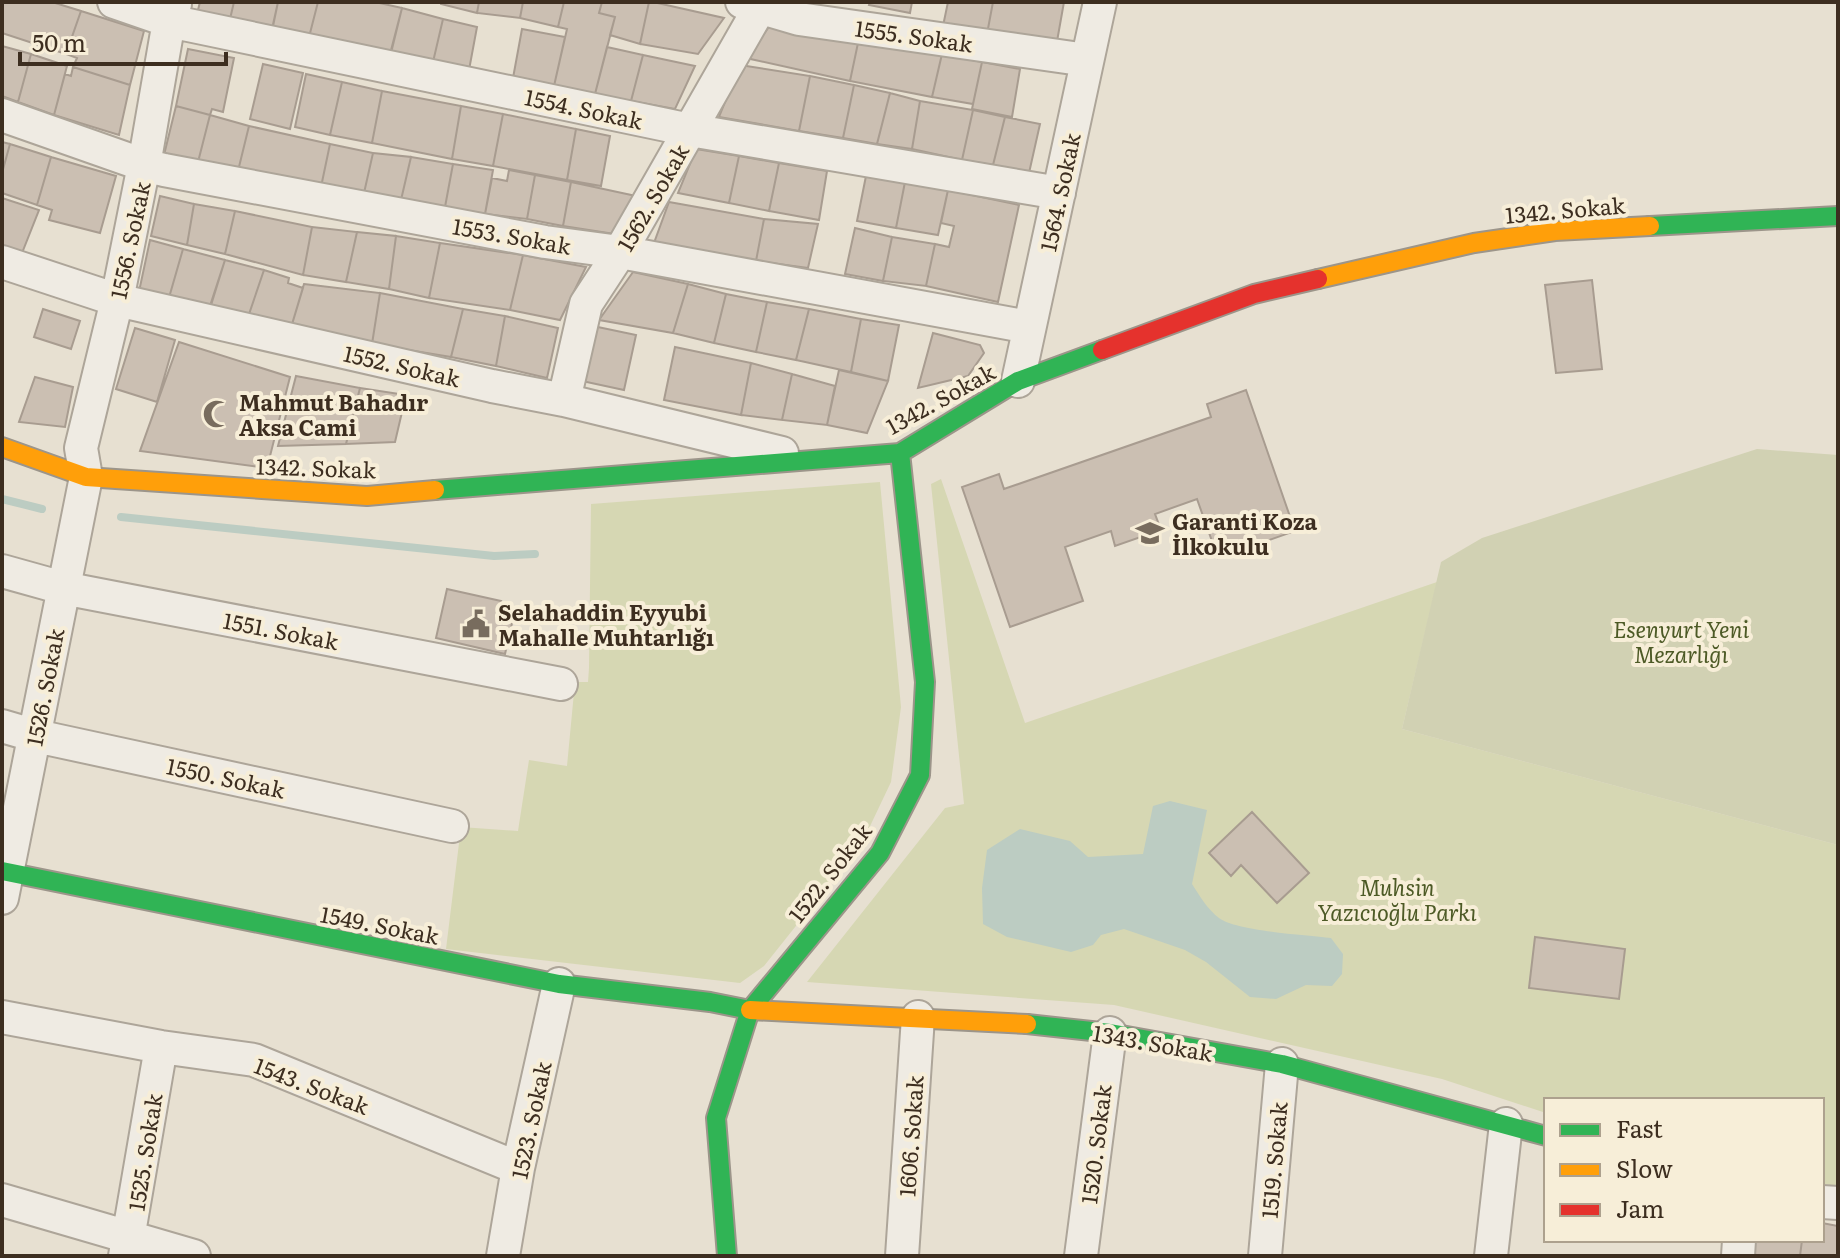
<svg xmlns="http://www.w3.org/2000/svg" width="1840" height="1258" font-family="Literata,serif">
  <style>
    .green { fill: #d6d7b3 }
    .cemetery { fill: #d1d1b3 }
    .water { fill: #bcccc2 }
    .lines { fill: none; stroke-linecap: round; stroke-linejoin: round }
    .stream { stroke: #bcccc2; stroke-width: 8 }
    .building { fill: #cbbfb2; stroke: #a89c90; stroke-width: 2 }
    .street-casing { stroke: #ada599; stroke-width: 36 }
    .fast-casing { stroke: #9c958a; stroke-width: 22 }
    .slow-casing { stroke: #9c958a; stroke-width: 22 }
    .jam-casing { stroke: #9c958a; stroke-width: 22 }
    .street { stroke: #efebe3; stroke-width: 32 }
    .fast { stroke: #30b455; stroke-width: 18 }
    .slow { stroke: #ff9f0a; stroke-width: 18 }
    .jam { stroke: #e5322d; stroke-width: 18 }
    .labels { text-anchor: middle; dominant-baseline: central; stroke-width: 8; stroke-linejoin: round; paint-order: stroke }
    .street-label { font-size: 22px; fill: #3d2e20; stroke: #f7eed8 }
    .poi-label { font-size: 22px; font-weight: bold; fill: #3d2e20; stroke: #f7eed8; text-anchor: start }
    .park-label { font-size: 22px; font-style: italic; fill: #4d5a26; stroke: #f7eed8 }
  </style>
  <rect width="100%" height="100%" fill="#e7e0d1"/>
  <path class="green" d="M941,479L1025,723L1437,582L1402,729L1838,845V1186L1822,1184V1100H1546V1113L1442,1079L1114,1005L807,982L945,808L964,804L931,484Z
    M880,482L901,707L891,782L862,843L764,966L740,983L446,949L461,827L518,831L529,760L567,766L575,682H588L589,668L591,504Z"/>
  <path class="cemetery" d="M1757,449L1838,455V845L1402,729L1441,562L1482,538Z"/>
  <path class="water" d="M1170,801L1207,810L1192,884C1199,895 1208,910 1219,918C1236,931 1306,935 1331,938L1343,954L1342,974L1332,986L1306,985L1276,999L1250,997L1206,962L1185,950L1124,929L1101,935L1093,945L1071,952L1007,937L983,924L982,888L987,850L1020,829L1070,841L1088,857L1143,854L1153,806Z"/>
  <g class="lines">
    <path class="stream" d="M2,499L42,509
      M121,517L494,556L535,554"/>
  </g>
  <path class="building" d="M2,2H52L81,11L66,54L2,33Z
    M200,2H234L230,19L197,14Z
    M234,2H278L272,29L230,19Z
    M278,2H318L308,41L272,31Z
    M318,2H375L402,8L389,58L308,41Z
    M441,2H479L477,13L441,4Z
    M479,2H523L520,18L477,13Z
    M523,2H564L558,27L520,18Z
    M564,2H602L599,13L615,17L595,94L554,86L567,29L558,27Z
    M602,2H649L640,44L610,35L615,17L599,13Z
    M649,2H653L724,18L698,54L640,44Z
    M870,2H912L910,13L869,5Z
    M948,2H993L987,34L943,26Z
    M993,2H1064L1056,47L987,34Z
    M402,8L443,19L433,62L391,53Z
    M81,11L144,31L130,85L73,67L77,58L66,54Z
    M443,19L477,27L469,70L433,62Z
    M771,24L858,43L850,81L746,58Z
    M522,29L565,37L554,86L513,78Z
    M858,43L942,54L932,97L850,81Z
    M2,46L31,54L18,102L2,96Z
    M607,47L643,55L631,101L595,94Z
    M188,49L234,58L223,112L212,109L210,115L176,106Z
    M31,54L67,66L54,115L18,102Z
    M942,54L982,62L973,104L932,97Z
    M643,55L695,66L675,109L631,101Z
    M982,62L1020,69L1012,117L972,109Z
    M263,64L303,73L290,129L250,119Z
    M740,65L810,76L799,131L719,117Z
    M73,67L130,85L119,135L54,115L65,74L71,76Z
    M306,74L342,82L330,135L295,127Z
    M810,76L854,85L843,138L799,131Z
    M342,82L382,91L372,143L330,135Z
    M854,85L890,93L877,144L843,138Z
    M382,91L461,106L452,159L372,143Z
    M890,93L920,101L912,149L877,144Z
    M920,101L973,110L962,160L912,149Z
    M176,106L210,115L198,162L164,155Z
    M461,106L503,114L493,166L452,159Z
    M973,110L1005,117L993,165L962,160Z
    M503,114L576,129L567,180L493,166Z
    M210,115L249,126L238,171L198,162Z
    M1005,117L1040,124L1029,173L993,165Z
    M249,126L330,144L321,187L238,171Z
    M576,129L610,136L601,186L567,180Z
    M2,142L10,144L2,173Z
    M10,144L51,157L37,205L2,193V173Z
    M330,144L373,153L364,193L321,187Z
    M696,149L739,156L729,203L678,193Z
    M373,153L411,157L401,200L364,193Z
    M739,156L779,163L769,211L729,203Z
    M51,157L116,176L100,233L49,220L52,210L37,205Z
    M411,157L453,164L445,207L401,200Z
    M779,163L827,171L819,220L769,211Z
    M453,164L493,170L485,214L445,207Z
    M509,170L535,175L527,219L485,214L492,178L507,181Z
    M535,175L571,182L563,226L527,219Z
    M866,176L905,182L896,228L857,221Z
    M571,182L636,196L621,235L563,226Z
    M905,182L948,190L938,235L896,228Z
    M948,190L1019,205L998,302L926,286L935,244L949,247L954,226L941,223Z
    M160,196L194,204L187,245L151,236Z
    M2,198L39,210L22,253L2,245Z
    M669,202L764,219L756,261L654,243Z
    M194,204L235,211L225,254L187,245Z
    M235,211L312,227L303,275L225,254Z
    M764,219L818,224L808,268L756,261Z
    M312,227L357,232L346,282L303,275Z
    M855,228L892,237L883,281L845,274Z
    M357,232L396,236L389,289L346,282Z
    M396,236L440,243L429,298L389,289Z
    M892,237L935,244L926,286L883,281Z
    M150,240L183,249L166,308L137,301Z
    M440,243L523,255L510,310L429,298Z
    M183,249L225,260L207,318L166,308Z
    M523,255L586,267L560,320L510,310Z
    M225,260L264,270L247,320L209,309Z
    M264,270L289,278L288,283L303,288L290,331L247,320Z
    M633,272L688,284L673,333L599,320Z
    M1592,280L1602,369L1556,373L1545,285Z
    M304,284L380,293L372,344L290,331Z
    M688,284L726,294L714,343L673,333Z
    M380,293L463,309L451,357L372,344Z
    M726,294L767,302L756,352L714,343Z
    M767,302L809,309L796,360L756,352Z
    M43,309L80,321L71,349L34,337Z
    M463,309L505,316L496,366L451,357Z
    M809,309L861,319L851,372L796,360Z
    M505,316L558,328L547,378L496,366Z
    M861,319L899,325L888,381L851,372Z
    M593,326L636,335L624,390L582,381Z
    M135,328L175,340L157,402L116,389Z
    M933,333L980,345L984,353L968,376L918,388Z
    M179,342L290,377L267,468L140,451Z
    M675,347L751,363L741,415L664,400Z
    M751,363L792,374L782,420L741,415Z
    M839,370L888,381L867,433L827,425Z
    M792,374L835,386L827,425L782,420Z
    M296,376L360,388L346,444L278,446Z
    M35,377L73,387L65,427L19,422Z
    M360,388L406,395L395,442L346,444Z
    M1246,390L1295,531L1218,558L1197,499L1155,514L1161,530L1115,546L1111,531L1065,547L1083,601L1010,627L962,487L999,474L1004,489L1211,417L1207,404Z
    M447,589L501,601L499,606L515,610L505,654L436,638Z
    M1252,812L1309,873L1277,903L1241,865L1231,876L1209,853Z
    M1535,937L1625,949L1619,999L1529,988Z
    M1822,1223L1838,1226V1256H1800L1802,1240H1822Z
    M1753,1240H1802L1800,1256H1751Z"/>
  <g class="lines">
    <defs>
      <path id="street" d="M114,2L169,21L690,130L1059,193
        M742,2L799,19L1087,60
        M2,115L144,165L164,170L545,242L620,252L1029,327
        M2,262L117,300L492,386L564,400L782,453
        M1018,381L1100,2
        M564,400L586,304L620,252L763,2
        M2,571L63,588L561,684
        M2,726L36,736L452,826
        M2,898L86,477L81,448L117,300L144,165L169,21L175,4
        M2,1017L161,1047L254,1060L518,1168
        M2,1200L194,1256
        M1822,1202L1838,1203
        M125,1256L161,1047
        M503,1256L518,1168L559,984
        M902,1256L918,1017
        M1081,1256L1110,1033
        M1265,1256L1282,1064
        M1491,1256L1506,1124
        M1738,1256L1739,1240"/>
      <path id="fast" d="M1650,226L1838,216
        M435,490L900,453L1018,381L1102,350
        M2,871L559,984L710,1002L750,1010
        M1027,1024L1110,1033L1282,1064L1546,1136
        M727,1256L716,1118L750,1010L880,853L920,775L925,682L900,453"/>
      <path id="slow" d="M1318,279L1474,243L1555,231L1650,226
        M2,447L86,477L367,496L435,490
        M750,1010L1027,1024"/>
      <path id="jam" d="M1102,350L1254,294L1318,279"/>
    </defs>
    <use href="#street" class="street-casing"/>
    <use href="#fast" class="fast-casing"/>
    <use href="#slow" class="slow-casing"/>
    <use href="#jam" class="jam-casing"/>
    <use href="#street" class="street"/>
    <use href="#fast" class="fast"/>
    <use href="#slow" class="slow"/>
    <use href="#jam" class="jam"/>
  </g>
  <defs>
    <symbol id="mosque-bare" viewBox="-9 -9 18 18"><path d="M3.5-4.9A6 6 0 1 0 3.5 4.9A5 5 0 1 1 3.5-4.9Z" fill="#786c5e" stroke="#f7eed8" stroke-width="2.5" paint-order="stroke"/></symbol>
    <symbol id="school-bare" viewBox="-9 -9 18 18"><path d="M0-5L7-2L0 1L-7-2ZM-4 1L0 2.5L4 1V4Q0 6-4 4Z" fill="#786c5e" stroke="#f7eed8" stroke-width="2.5" paint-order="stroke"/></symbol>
    <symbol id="civic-bare" viewBox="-9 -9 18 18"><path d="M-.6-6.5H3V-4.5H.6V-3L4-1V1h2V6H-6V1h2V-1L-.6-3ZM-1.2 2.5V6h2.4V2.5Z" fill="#786c5e" stroke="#f7eed8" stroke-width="2.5" paint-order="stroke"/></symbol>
  </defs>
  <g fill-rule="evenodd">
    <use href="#mosque-bare" x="197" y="394" width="40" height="40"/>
    <use href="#school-bare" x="1130" y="513" width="40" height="40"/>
    <use href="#civic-bare" x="456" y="604" width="40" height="40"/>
  </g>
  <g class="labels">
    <g class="street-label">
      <text transform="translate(914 35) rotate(8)">1555. Sokak</text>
      <text transform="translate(584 108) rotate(12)">1554. Sokak</text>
      <text transform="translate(1059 192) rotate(-78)">1564. Sokak</text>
      <text transform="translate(652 197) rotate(-60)">1562. Sokak</text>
      <text transform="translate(1565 209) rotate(-5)">1342. Sokak</text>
      <text transform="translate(512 235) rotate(10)">1553. Sokak</text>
      <text transform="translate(129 240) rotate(-78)">1556. Sokak</text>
      <text transform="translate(402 365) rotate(13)">1552. Sokak</text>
      <text transform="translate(940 398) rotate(-29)">1342. Sokak</text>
      <text transform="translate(316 467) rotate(2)">1342. Sokak</text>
      <text transform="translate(281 630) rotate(11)">1551. Sokak</text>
      <text transform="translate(44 687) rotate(-79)">1526. Sokak</text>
      <text transform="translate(226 777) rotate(12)">1550. Sokak</text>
      <text transform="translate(829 872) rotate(-52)">1522. Sokak</text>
      <text transform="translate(380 924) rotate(11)">1549. Sokak</text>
      <text transform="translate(1153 1042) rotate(10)">1343. Sokak</text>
      <text transform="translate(312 1085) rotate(21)">1543. Sokak</text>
      <text transform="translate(530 1120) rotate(-78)">1523. Sokak</text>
      <text transform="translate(910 1136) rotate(-86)">1606. Sokak</text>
      <text transform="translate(1095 1144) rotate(-83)">1520. Sokak</text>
      <text transform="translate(144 1152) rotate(-81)">1525. Sokak</text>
      <text transform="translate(1273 1160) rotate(-85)">1519. Sokak</text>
    </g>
    <g class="poi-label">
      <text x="239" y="401">Mahmut Bahadır<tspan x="239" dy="25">Aksa Cami</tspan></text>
      <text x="1172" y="520">Garanti Koza<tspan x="1172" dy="25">İlkokulu</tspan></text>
      <text x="498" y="611">Selahaddin Eyyubi<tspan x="498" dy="25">Mahalle Muhtarlığı</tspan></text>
    </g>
    <g class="park-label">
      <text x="1681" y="628">Esenyurt Yeni<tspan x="1681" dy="25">Mezarlığı</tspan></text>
      <text x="1397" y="886">Muhsin<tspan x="1397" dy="25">Yazıcıoğlu Parkı</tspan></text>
    </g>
  </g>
  <rect width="1840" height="1258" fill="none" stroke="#3d2e20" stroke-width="8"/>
  <rect x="1544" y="1098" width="280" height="144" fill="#f7eed8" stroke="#ada18e" stroke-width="2"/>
  <rect x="1560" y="1124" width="40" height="12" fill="#30b455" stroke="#ada18e" stroke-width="2"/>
  <text x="1616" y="1138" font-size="24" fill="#3d2e20">Fast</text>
  <rect x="1560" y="1164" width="40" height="12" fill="#ff9f0a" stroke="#ada18e" stroke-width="2"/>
  <text x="1616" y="1178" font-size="24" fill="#3d2e20">Slow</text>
  <rect x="1560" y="1204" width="40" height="12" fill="#e5322d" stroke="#ada18e" stroke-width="2"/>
  <text x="1616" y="1218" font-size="24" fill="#3d2e20">Jam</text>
  <path d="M20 52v12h206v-12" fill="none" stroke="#3d2e20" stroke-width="4"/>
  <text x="32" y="52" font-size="24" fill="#3d2e20" stroke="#f7eed8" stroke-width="6" paint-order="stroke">50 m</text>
</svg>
